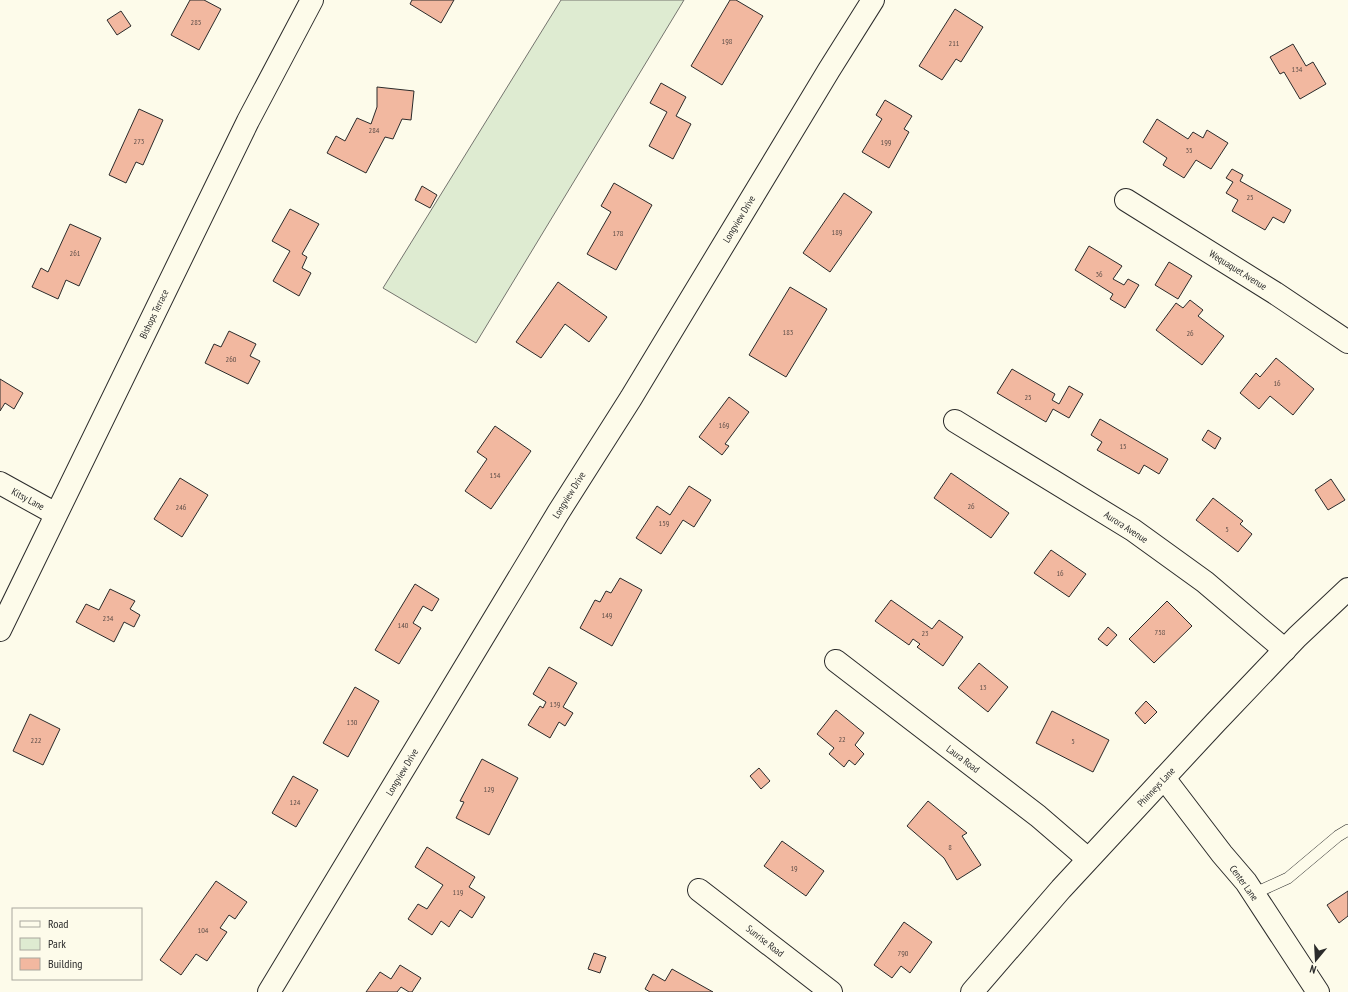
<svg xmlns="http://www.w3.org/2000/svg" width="1348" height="992" font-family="'PT Sans Narrow',sans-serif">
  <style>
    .green { fill: #deebd1; stroke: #74746e }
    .building { fill: #f2b8a0; stroke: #2b2b2b }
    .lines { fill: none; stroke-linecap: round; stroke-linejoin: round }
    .service-casing { stroke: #2b2b2b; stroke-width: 12 }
    .minor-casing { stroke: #2b2b2b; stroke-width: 24 }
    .secondary-casing { stroke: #2b2b2b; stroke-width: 24 }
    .service { stroke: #fdfbea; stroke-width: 11 }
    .minor { stroke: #fdfbea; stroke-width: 22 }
    .secondary { stroke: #fdfbea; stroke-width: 22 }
    .labels { text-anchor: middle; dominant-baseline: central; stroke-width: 3; stroke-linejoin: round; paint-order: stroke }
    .number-label { font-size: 8px; fill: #5d4e48 }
    .street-label { font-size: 10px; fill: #2b2b2b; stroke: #fdfbea }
  </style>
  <rect width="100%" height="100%" fill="#fdfbea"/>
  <path class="green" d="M561,0H684L476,343L383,288Z"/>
  <path class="building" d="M190,0H204L221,9L199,50L171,35Z
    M412,0H454L441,23L410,4Z
    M730,0H736L763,16L722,85L691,66Z
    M955,9L983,27L961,62L956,59L942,80L919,66Z
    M121,11L131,26L117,35L107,20Z
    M1293,44L1306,66L1313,62L1326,84L1300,99L1284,72L1280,74L1270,57Z
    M661,83L686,97L676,116L691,124L673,159L649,146L667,112L650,103Z
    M377,87L414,91L411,120L402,119L393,139L385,137L366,173L327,153L336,136L345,141L357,118L371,124L377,107Z
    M885,100L912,116L904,129L909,132L889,168L862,152L882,119L876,115Z
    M139,109L163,120L143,165L136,162L126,183L109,175Z
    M1157,119L1188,139L1193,132L1203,138L1207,130L1228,143L1211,169L1196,160L1184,178L1163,165L1167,158L1143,142Z
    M1232,169L1243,175L1240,181L1291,210L1284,223L1273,217L1265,230L1232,211L1238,200L1226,193L1233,182L1226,178Z
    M614,183L652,205L616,270L587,254L611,212L601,206Z
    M422,186L437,195L430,208L415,200Z
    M844,193L872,212L830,272L803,253Z
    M290,209L319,224L302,254L307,257L302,268L311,273L299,296L273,281L290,251L272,241Z
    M70,224L101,238L79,286L66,280L58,299L32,287L41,268L48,272Z
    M1089,246L1122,266L1113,279L1124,285L1128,279L1139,285L1125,308L1110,299L1113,294L1075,270Z
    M1169,262L1192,276L1178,299L1155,285Z
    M558,282L607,317L589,342L565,324L541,358L516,342Z
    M790,287L827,309L786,377L749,355Z
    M1190,300L1203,310L1198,316L1224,336L1202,365L1156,330L1176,303L1183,308Z
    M229,331L256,344L250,356L260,361L248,384L205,363L214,344L221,347Z
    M1276,358L1314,389L1293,415L1270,396L1259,409L1240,393L1256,373L1260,377Z
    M1012,369L1055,394L1052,400L1059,404L1069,386L1083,394L1069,418L1053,409L1046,422L997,393Z
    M0,379L23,393L14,409L5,403L0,411Z
    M729,397L749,412L725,444L729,446L722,455L699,437Z
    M1100,419L1168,459L1159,474L1144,465L1139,474L1097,450L1102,442L1091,435Z
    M495,426L531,451L491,509L465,491L487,459L477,452Z
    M1208,430L1221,438L1215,449L1202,440Z
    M951,473L1009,513L991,538L934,498Z
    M180,478L208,495L182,537L154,519Z
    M1331,479L1345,500L1328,510L1315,490Z
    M689,486L711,500L694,527L683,520L661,554L636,538L657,506L670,515Z
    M1213,498L1243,521L1240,524L1252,534L1238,552L1196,520Z
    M1051,550L1086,574L1069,597L1034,573Z
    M620,578L642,590L612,646L580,628L595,600L600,602L606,591L611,593Z
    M415,584L439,599L432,611L423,606L413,623L421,628L399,664L375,650Z
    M110,589L135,601L130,609L140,615L134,627L124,622L114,642L76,622L86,604L99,610Z
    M891,600L932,629L939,620L963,637L943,666L917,647L920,644L913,639L909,645L875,621Z
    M1167,601L1192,626L1154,663L1129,639Z
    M1108,627L1117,635L1107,646L1098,639Z
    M979,663L1008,687L988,712L958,688Z
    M549,667L577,683L563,707L573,713L565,726L559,722L550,738L528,725L540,706L543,708L546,702L533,694Z
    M355,687L379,701L348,757L323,743Z
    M1146,701L1157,712L1145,724L1135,713Z
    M836,710L864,733L855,745L864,754L855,765L849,760L844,767L829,754L834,748L817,734Z
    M1052,711L1109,740L1093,772L1036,743Z
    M30,714L60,729L43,765L13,751Z
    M482,759L518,778L489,835L456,818L464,802L460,801Z
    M759,768L770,781L761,789L750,776Z
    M293,776L318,790L296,827L272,813Z
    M928,801L967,833L962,836L981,865L957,880L944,858L907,826Z
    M782,841L824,871L806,896L764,866Z
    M427,847L475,877L469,887L485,897L472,918L460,910L449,927L441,921L432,935L408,919L418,904L427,909L443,885L415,867Z
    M216,881L247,902L235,919L229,915L220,928L227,932L207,961L196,954L181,975L160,960Z
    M1348,891V916L1339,923L1327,905Z
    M904,922L932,942L910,973L901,966L892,978L874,965Z
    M594,953L606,957L600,973L588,969Z
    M400,965L421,978L412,992H409L401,987L397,992H366L380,972L391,979Z
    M672,969L713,992H650L645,989L653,974L665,981Z"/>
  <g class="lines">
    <defs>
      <path id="service" d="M1253,894L1288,878L1338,836L1348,830"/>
      <path id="minor" d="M1126,200L1275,293L1348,342
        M955,421L1133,530L1205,582L1285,650
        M0,483L56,514
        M0,630L248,121L312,0
        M836,661L1038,816L1088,859
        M1164,778L1222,854L1246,882L1318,992
        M699,890L831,992
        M269,992L558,513L631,398L829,70L873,0"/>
      <path id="secondary" d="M972,992L1061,889L1215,723L1297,637L1348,589"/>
    </defs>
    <use href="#service" class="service-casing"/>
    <use href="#minor" class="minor-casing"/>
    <use href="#secondary" class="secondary-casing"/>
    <use href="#service" class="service"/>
    <use href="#minor" class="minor"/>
    <use href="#secondary" class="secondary"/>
  </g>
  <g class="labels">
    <g class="number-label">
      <text x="196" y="22">285</text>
      <text x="727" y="41">198</text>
      <text x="954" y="43">211</text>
      <text x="1297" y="69">134</text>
      <text x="374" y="130">284</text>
      <text x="139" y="141">273</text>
      <text x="886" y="142">199</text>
      <text x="1189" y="150">35</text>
      <text x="1250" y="197">25</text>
      <text x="837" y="232">189</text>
      <text x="618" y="233">178</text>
      <text x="75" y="253">261</text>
      <text x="1099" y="274">36</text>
      <text x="788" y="332">183</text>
      <text x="1190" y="333">26</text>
      <text x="231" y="359">260</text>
      <text x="1277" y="383">16</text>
      <text x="1028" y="397">25</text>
      <text x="724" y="425">169</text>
      <text x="1123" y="446">15</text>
      <text x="495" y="475">154</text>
      <text x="971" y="506">26</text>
      <text x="181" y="507">246</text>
      <text x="664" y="523">159</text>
      <text x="1227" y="529">5</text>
      <text x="1060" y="573">16</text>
      <text x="607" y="615">149</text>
      <text x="108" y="618">234</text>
      <text x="403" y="625">140</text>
      <text x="1160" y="632">758</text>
      <text x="925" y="633">23</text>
      <text x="983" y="687">13</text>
      <text x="555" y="704">139</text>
      <text x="352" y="722">130</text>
      <text x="842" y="739">22</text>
      <text x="36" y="740">222</text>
      <text x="1073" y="741">5</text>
      <text x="489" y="789">129</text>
      <text x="295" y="802">124</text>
      <text x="950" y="847">8</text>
      <text x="794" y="868">19</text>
      <text x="458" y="892">119</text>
      <text x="203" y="930">104</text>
      <text x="903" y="953">790</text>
    </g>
    <g class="street-label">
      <text transform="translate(739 219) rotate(-59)">Longview Drive</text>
      <text transform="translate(1238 270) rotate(32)">Wequaquet Avenue</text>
      <text transform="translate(154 314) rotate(-64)">Bishops Terrace</text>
      <text transform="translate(569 495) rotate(-58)">Longview Drive</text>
      <text transform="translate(28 499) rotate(28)">Kitsy Lane</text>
      <text transform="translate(1126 527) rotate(33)">Aurora Avenue</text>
      <text transform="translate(963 759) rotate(37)">Laura Road</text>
      <text transform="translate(402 772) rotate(-59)">Longview Drive</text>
      <text transform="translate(1156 787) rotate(-47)">Phinneys Lane</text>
      <text transform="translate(1244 883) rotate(54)">Center Lane</text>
      <text transform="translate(765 941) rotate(38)">Sunrise Road</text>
    </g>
  </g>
  <rect x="12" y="908" width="130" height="72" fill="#fdfbea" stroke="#a9a89e"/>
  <rect x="20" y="921" width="20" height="6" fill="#fdfbea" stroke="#a9a89e"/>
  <text x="48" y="928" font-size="12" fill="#2b2b2b">Road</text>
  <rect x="20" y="938" width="20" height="12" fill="#deebd1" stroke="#a9a89e"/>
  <text x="48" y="948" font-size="12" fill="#2b2b2b">Park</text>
  <rect x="20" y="958" width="20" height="12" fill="#f2b8a0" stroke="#a9a89e"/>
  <text x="48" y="968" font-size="12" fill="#2b2b2b">Building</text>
  <g transform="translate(1316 960) rotate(198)" stroke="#fdfbea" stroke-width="3" paint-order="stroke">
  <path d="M0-3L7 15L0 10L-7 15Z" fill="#2b2b2b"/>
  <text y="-6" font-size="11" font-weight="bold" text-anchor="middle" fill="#2b2b2b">N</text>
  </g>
</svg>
